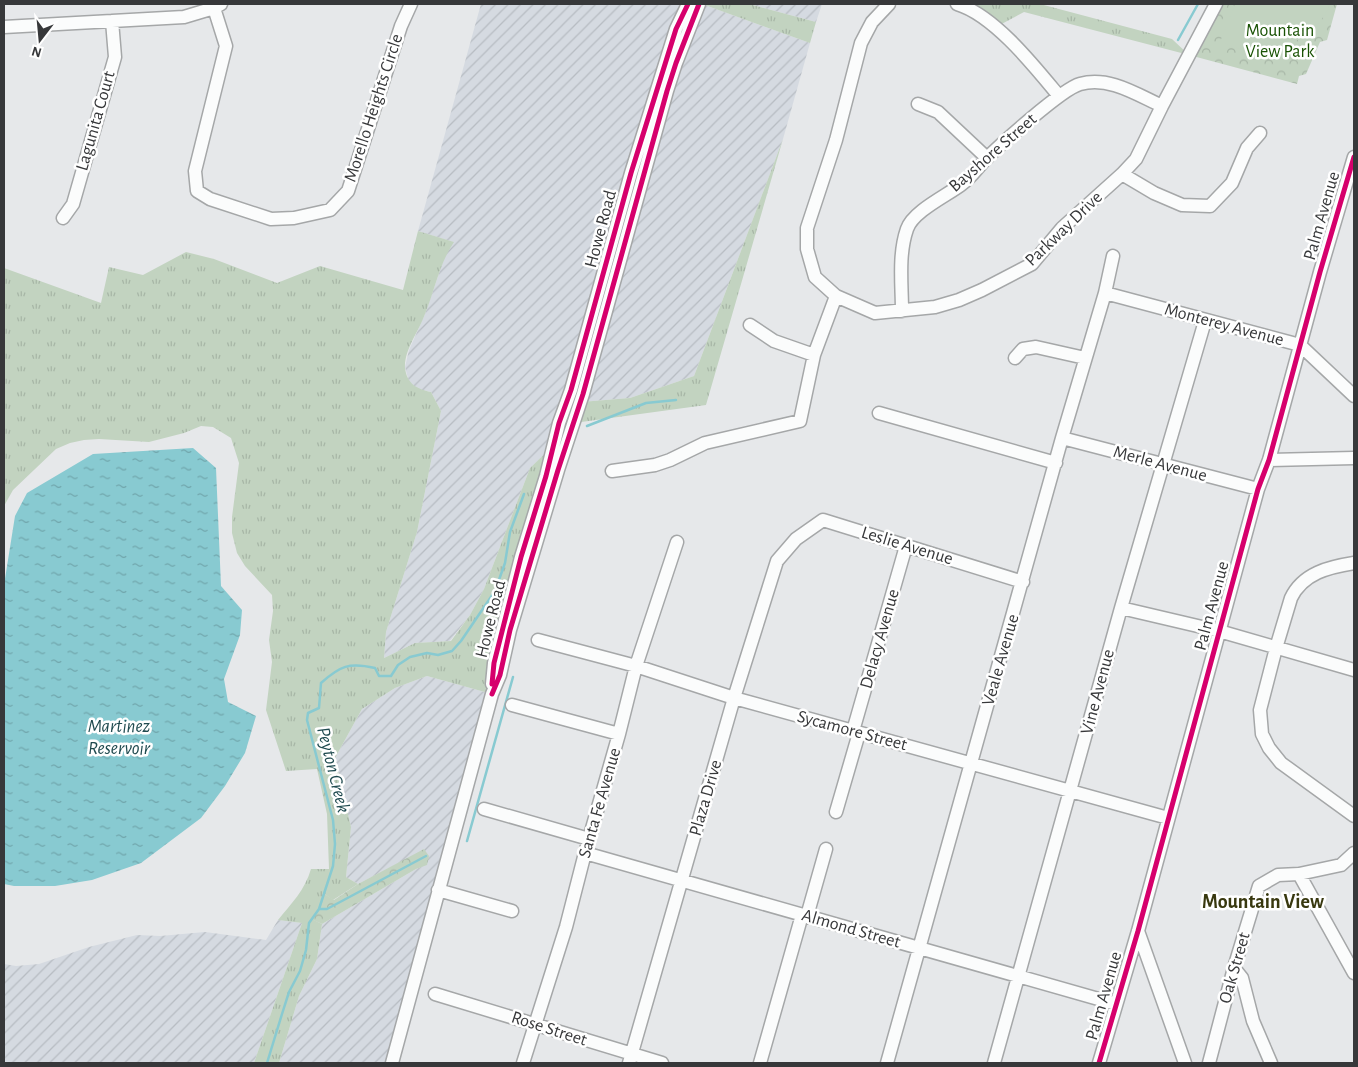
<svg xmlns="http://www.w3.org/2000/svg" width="1358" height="1067" font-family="'Alegreya Sans',sans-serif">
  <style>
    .industrial { fill: url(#industrial-furrows) }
    .grass { fill: url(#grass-tufts) }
    .forest { fill: url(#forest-crowns) }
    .garden { fill: #c2d3c0 }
    .water { fill: url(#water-ripples) }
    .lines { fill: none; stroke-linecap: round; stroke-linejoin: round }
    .stream { stroke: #88cad1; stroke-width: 2.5 }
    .minor-casing { stroke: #a5a7a8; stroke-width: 15 }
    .minor { stroke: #fbfcfc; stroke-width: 12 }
    .cycleway-casing { stroke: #fff; stroke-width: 8 }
    .cycleway { stroke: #d6006c; stroke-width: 5 }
    .labels { text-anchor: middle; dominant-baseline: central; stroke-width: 5; stroke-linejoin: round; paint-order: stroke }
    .park-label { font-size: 18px; fill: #195204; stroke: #fff }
    .street-label { font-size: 18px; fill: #37383a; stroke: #fff }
    .water-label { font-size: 19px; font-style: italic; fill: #1f4a4f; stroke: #fff }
    .quarter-label { font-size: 20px; font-weight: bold; fill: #38380f; stroke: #fff }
  </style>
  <defs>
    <pattern id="industrial-furrows" width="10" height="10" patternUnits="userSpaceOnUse" patternTransform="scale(1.25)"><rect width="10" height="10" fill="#d5dae1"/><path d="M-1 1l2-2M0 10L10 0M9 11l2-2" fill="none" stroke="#b7bcc2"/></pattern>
    <pattern id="grass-tufts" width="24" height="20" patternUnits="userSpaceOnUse" patternTransform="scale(1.25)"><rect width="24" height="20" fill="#c2d3c0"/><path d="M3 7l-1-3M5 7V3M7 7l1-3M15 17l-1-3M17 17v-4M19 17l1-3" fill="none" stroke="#a7b6a6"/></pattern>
    <pattern id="forest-crowns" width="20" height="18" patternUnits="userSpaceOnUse" patternTransform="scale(1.25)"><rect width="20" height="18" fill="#c2d3c0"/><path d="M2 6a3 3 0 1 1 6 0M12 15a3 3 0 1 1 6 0" fill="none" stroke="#a7b6a6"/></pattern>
    <pattern id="water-ripples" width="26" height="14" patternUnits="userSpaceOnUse" patternTransform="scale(1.25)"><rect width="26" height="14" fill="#88cad1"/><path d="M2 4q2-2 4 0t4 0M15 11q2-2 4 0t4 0" fill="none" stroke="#70a5ab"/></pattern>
  </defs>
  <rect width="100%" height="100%" fill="#e6e8ea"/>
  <path class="industrial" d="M481,4H688L553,446L530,468L484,589L470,615L450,641L415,643L384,658L386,632L417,532L441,411L431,392L418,389L409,382L405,367L409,350L425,314L446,253L453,242L418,231Z
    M702,4L810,43L783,139L694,376L630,398L581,402L654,133Z
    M749,4H822L816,22Z
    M427,676L492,694L392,1063H279L299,996L317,959L322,924L416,869L427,864L424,850L358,884L346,877L351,827L335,758L362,709L395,688Z
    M278,920L302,923L254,1063H4V964L16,966L39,964L89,947L137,935L160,936L205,932L266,940Z"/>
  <path class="grass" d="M702,4H749L816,22L810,43Z
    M957,4H1040L1172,39L1189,55L1024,12L996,27Z
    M783,139L706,405L574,423L581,402L630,398L694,376Z
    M418,231L454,242C439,264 435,290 425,314C419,331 404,350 405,368C407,384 417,389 431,392L441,411L417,532L386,632L384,658L415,643L451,641L470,615L484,589L530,468L553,446L492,694L427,676L395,688L362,709L335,758L351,827L346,877L358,884L333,900L323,893L319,909L312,919L322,924L317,959L299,996L279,1063H254L302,923L278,920C291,904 305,890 311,869H329L327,814L317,769L286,771L266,710L272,662L269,640L273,611L272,595L245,566L237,553L232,533V517L239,463L231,438L213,427L201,426L184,433L149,442L99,439L84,440L70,443L56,449L13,490L4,506V268L101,303L109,267L143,275L186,252L214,259L277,283L320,266L403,290Z"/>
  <path class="forest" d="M1216,4H1337L1327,40L1320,42L1306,74L1299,76L1297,84L1189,55Z
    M424,849L429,856L427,865L416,869L322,924L311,919L319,909L323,893L334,900L358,884Z"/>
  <path class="garden" d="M1235,4H1330C1319,34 1282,54 1250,51C1240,50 1230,45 1220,42Z"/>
  <path class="water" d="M193,448L216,468L221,586L242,610L240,635L224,679L228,702L256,716L245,753L225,786L201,818L141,863L92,880L55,886H14L4,884V585L15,516L27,493L93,454Z"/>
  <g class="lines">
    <path class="stream" d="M1178,40L1198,4
      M587,426L646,403L676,400
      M467,841L513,677
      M319,909H327L426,856
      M267,1063L282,1014L289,992L300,971L306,950L309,923L319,909L333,866L335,844L333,820L307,720L308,713L319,708L321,683C340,666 349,662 375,668L379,676H391L398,665L410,657L427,653L438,655L452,651L461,641L495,591L505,563L510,532L524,494"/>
    <defs>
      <path id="minor" d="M889,4L872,22L861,43L836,140L807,228V249L815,277L836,296L875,313L935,307L959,300L982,290L1032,264L1062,228L1122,174L1136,159L1162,106L1216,4
        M957,4C994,15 1035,67 1059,96
        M214,8L226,46L195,171L197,191L210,199L271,219L294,218L330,210L348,191L401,26L411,4
        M4,27L184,17L214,8L221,4
        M918,104L938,112L987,158
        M1122,174L1154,193L1182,205L1210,206L1232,183L1247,148L1260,133
        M63,218L73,204L115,57L112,21
        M1105,293L1300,345L1354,396
        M902,311C902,285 898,255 907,229C913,211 948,195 962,184C971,178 978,167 986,159C1001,144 1062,89 1080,84C1109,76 1136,94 1162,106
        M750,325L774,341L814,355
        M1015,358L1023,349L1036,347L1085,358
        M879,413L1056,463
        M1062,438L1258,489
        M1269,460L1354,458
        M612,471L655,465L670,460L705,443L800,421L814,355L836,296
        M1354,563C1329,567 1303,573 1291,598L1276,648L1260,710L1262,734L1269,748L1281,763L1354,816
        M1121,608L1219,631L1354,670
        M538,640L636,666L734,698L1168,818
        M492,684L494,663L521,557L546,476L559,423L571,390L631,173L676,29L688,4
        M512,705L619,734
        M853,731L906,546
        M484,809L589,839
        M836,812L859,733
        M585,853L1116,1004
        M1299,874L1354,973
        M438,890L512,911
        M807,916L826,849
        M1138,931L1185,1063
        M1234,968L1242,978L1253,1021L1271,1063
        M435,994L662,1063
        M392,1063L492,694L500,675L510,630L558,470L583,394L667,91L676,63L699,4
        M523,1063L566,927L585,853L619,734L636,666L677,542
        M629,1063L734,698L777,561L796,539L823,520L1023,582
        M760,1063L802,915
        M887,1063L1062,438L1105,293L1113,256
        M994,1063L1121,608L1205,321
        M1099,1063L1138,931L1258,489L1269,460L1320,272L1354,157
        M1209,1063L1234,968L1259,886L1278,875L1299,874L1341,865L1354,853"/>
    </defs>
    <use href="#minor" class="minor-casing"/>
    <use href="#minor" class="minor"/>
    <defs>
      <path id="cycleway" d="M492,684L494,663L521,557L546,476L559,423L571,390L631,173L676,29L688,4
        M492,694L500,675L510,630L558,470L583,394L667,91L676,63L699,4
        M1099,1063L1138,931L1258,489L1269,460L1320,272L1354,157"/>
    </defs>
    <use href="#cycleway" class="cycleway-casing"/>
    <use href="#cycleway" class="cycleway"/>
  </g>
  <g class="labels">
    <g class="park-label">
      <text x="1280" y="31">Mountain<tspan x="1280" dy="21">View Park</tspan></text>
    </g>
    <g class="street-label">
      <text transform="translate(374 108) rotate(-72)">Morello Heights Circle</text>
      <text transform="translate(96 121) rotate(-74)">Lagunita Court</text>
      <text transform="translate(993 153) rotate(-41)">Bayshore Street</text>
      <text transform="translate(1322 216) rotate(-74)">Palm Avenue</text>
      <text transform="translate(601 229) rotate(-75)">Howe Road</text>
      <text transform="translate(1064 229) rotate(-44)">Parkway Drive</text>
      <text transform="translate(1224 325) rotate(15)">Monterey Avenue</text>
      <text transform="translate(1160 464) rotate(15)">Merle Avenue</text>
      <text transform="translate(907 546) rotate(17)">Leslie Avenue</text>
      <text transform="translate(1212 606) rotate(-75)">Palm Avenue</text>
      <text transform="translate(491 619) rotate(-76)">Howe Road</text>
      <text transform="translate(880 639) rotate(-74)">Delacy Avenue</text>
      <text transform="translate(1001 660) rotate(-74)">Veale Avenue</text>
      <text transform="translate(1098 692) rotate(-75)">Vine Avenue</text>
      <text transform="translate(852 731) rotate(15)">Sycamore Street</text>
      <text transform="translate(706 798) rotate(-74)">Plaza Drive</text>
      <text transform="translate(600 803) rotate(-74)">Santa Fe Avenue</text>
      <text transform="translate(851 929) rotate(16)">Almond Street</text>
      <text transform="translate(1235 968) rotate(-74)">Oak Street</text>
      <text transform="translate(1104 996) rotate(-74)">Palm Avenue</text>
      <text transform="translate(549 1029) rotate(18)">Rose Street</text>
    </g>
    <g class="water-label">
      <text x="119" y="726">Martinez<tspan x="119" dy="22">Reservoir</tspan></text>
      <text transform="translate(333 770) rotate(76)">Peyton Creek</text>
    </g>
    <g class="quarter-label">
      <text x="1263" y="902">Mountain View</text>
    </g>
  </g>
  <rect width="1358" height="1067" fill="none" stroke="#37383a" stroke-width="10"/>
  <g transform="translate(40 40) rotate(196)" stroke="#ffffff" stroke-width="4" paint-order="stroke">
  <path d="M0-4L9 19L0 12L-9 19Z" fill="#37383a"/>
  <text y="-8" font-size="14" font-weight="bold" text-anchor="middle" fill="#37383a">N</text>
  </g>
</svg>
